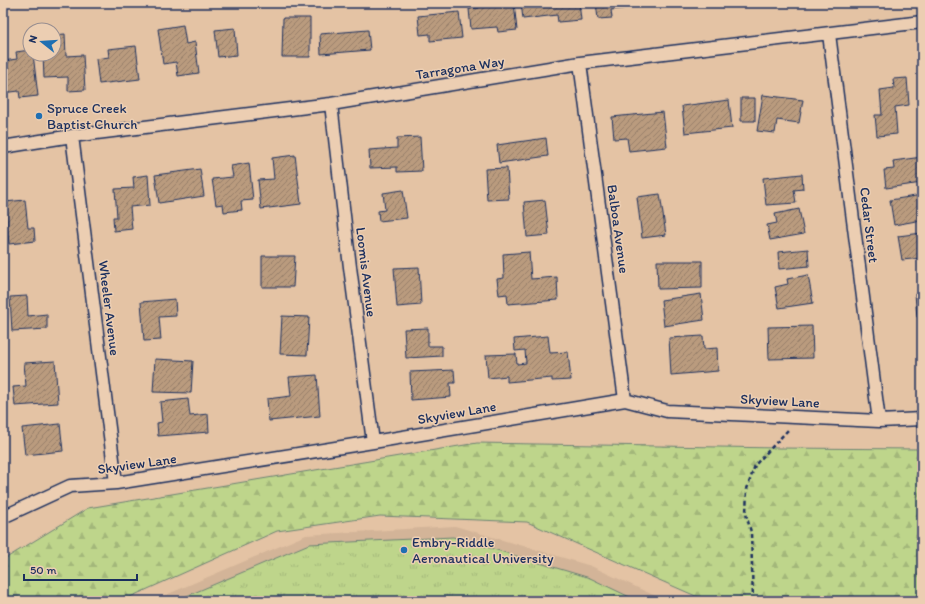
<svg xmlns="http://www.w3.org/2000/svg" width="925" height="604" font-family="Itim,sans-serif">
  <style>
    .built { fill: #d3b498 }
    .grass { fill: url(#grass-tufts); stroke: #6c8274 }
    .forest { fill: url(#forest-firs); stroke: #6c8274 }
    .building { fill: url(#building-hatch); stroke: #1b2f5e }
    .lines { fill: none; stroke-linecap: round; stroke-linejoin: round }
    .street-casing { stroke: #1b2f5e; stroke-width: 15 }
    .path { stroke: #1b2f5e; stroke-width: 2.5; stroke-dasharray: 4 3; stroke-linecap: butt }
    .street { stroke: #ecceb2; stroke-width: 12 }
    .poi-dot { fill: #1f6fb2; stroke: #ecceb2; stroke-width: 1.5 }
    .labels { text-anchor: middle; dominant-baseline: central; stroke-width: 3; stroke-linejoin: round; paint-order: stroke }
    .street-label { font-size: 14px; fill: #1b2f5e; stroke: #ecceb2 }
    .poi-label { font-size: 14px; fill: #1b2f5e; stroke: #ecceb2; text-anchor: start }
  </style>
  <defs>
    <pattern id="grass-tufts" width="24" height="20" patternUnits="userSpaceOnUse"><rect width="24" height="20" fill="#bed58b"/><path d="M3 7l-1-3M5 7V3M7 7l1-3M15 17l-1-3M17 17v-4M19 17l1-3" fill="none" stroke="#a3b77a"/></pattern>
    <pattern id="forest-firs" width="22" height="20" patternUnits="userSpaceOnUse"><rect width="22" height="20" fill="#bed58b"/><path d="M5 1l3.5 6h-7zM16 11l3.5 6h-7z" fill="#a3b77a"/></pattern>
    <pattern id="building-hatch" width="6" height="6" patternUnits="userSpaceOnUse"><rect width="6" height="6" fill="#ba9b7e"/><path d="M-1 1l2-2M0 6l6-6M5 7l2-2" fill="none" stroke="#967f6a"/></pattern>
  </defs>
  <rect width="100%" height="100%" fill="#e4c3a4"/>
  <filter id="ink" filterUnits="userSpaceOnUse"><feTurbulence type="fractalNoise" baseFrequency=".025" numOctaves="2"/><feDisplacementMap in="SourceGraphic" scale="8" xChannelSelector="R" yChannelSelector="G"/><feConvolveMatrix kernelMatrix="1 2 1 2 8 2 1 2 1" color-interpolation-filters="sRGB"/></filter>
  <g filter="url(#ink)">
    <path class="built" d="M455,526L591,566L666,601H152L306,535Z"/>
    <path class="grass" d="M453,537L590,578L638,601H175L309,544Z"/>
    <path class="forest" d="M477,443L779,448L922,449V601H707L527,522L380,516L277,531L121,601H3V560L88,508Z"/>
    <path class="building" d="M479,3H514L517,30L498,32L497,27L471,29L469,9L479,8Z
      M521,3H579L581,20L558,22L557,15L523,19Z
      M596,3H629V8L611,10L612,18L598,19Z
      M459,12L462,38L430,41V34L420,35L418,16Z
      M283,18H310V57H282Z
      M183,25L186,44L195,42L199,73L178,76L176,62L163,64L158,29Z
      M235,28L237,55L218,57L215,30Z
      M368,30L370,50L321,54L320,34Z
      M65,34L66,56L83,55L85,90L68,91V77L44,78L43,54H54V35Z
      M136,46L140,79L99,84L96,59L109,57L108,49Z
      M30,50V54H33L38,96L20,98L19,91L3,93V61L17,59L16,52Z
      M907,78L909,105L895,107L897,134L877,136L875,115H882L880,90L894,88L893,79Z
      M763,95L803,100L799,123L777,120L775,133L757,131Z
      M741,98H755V121H741Z
      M729,100L732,128L685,133L682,106Z
      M663,112L667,147L629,151L627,138L614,139L612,117Z
      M420,137L422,171L397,172V167L370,168L369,150L397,148V138Z
      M546,138L548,156L499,163L497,145Z
      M295,155L301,204L261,209L258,180L274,179L272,158Z
      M922,157V183L886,188L884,170L894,169L893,161Z
      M249,163L253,200L241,201L242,210L224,212L223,204L216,205L212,179L233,177L231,166Z
      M507,168L509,199L487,200L485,169Z
      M200,169L204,196L159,203L155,175Z
      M802,174L803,189L794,190L796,203L766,205L763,178Z
      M148,175L150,205L130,207L132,229L114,231L113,217H117L115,189L134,188L133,177Z
      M403,190L407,218L379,221L378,211L385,210L383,193Z
      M660,194L666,235L642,238L637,197Z
      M922,195V220L894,225L890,200Z
      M25,200L28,228H34L35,241L9,244L5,202Z
      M545,200L549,235L527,237L524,202Z
      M799,209L804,234L770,240L767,225L777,223L775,214Z
      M922,233V258L902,260L898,236Z
      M808,249L809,266L779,269L778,252Z
      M529,252L531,279L557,277L558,300L508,304L507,294L499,295L497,279L504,278L503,254Z
      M262,256H295L293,287H262Z
      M657,261H702V288L658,289Z
      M419,267L421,305L397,307L394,268Z
      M808,275L813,303L779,308L775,287L788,284L787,279Z
      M922,293V317H917L915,294Z
      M701,294L704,320L664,326L661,300Z
      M27,296L28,316L47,314V329L12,331L10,297Z
      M175,299L176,316L159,317L161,340L144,341L141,302Z
      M282,316L309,317L307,355L280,354Z
      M812,326L813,358L769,359L768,327Z
      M428,328V346H442V356L406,358L404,329Z
      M548,336L550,353L568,352L571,380L552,381V378L507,382V376L488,378L486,355L516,354L517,364L526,363L525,350L515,351L514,339Z
      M703,336L704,349L717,348L718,371L671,375L669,338Z
      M155,359L193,361L191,393L153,392Z
      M55,361L58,403L15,406L13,387L26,386L24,363Z
      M454,370L455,383H450L451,397L411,400L410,372Z
      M317,375L320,416L269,421L267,399L291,396L289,377Z
      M188,399L190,416L208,414L209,432L158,436L157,423L162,422L160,402Z
      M60,424L63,451L25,455L22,428Z"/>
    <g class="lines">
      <defs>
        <path id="street" d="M829,34L879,421
          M580,63L625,400
          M331,104L350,267L373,442
          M72,136L116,483
          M3,147L72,136L331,104L580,63L922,22
          M3,517L70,486L116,483L373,442L625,400L667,411L879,421L922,419"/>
      </defs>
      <use href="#street" class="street-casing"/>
      <path class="path" d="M753,601L751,532L746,514L747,489L755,465L788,430"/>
      <use href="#street" class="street"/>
    </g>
  </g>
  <g class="poi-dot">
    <circle cx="39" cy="116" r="4"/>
    <circle cx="404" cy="550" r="4"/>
  </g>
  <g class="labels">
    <g class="street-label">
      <text transform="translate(460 68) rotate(-9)">Tarragona Way</text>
      <text transform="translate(869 225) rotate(83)">Cedar Street</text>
      <text transform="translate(618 229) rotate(82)">Balboa Avenue</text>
      <text transform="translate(366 272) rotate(83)">Loomis Avenue</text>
      <text transform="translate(109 308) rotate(83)">Wheeler Avenue</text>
      <text transform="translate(780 401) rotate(3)">Skyview Lane</text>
      <text transform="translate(457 413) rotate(-10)">Skyview Lane</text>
      <text transform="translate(137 464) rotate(-8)">Skyview Lane</text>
    </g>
    <g class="poi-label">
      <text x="47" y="108">Spruce Creek<tspan x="47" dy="16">Baptist Church</tspan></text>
      <text x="412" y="542">Embry-Riddle<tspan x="412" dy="16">Aeronautical University</tspan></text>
    </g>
  </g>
  <rect width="925" height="604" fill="none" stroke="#ecceb2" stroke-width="16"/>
  <rect x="8" y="8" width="909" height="588" fill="none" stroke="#1b2f5e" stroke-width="1.5" filter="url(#ink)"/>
  <g transform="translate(42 42) rotate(287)"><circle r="19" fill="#ecceb2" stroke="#988e90"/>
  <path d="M0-3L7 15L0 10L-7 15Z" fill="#1f6fb2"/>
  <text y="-6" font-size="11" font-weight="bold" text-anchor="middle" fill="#1b2f5e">N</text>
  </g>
  <path d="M24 574v6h113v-6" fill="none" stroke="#1b2f5e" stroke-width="2"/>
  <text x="30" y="574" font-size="12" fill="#1b2f5e" stroke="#ecceb2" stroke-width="3" paint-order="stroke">50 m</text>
</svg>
